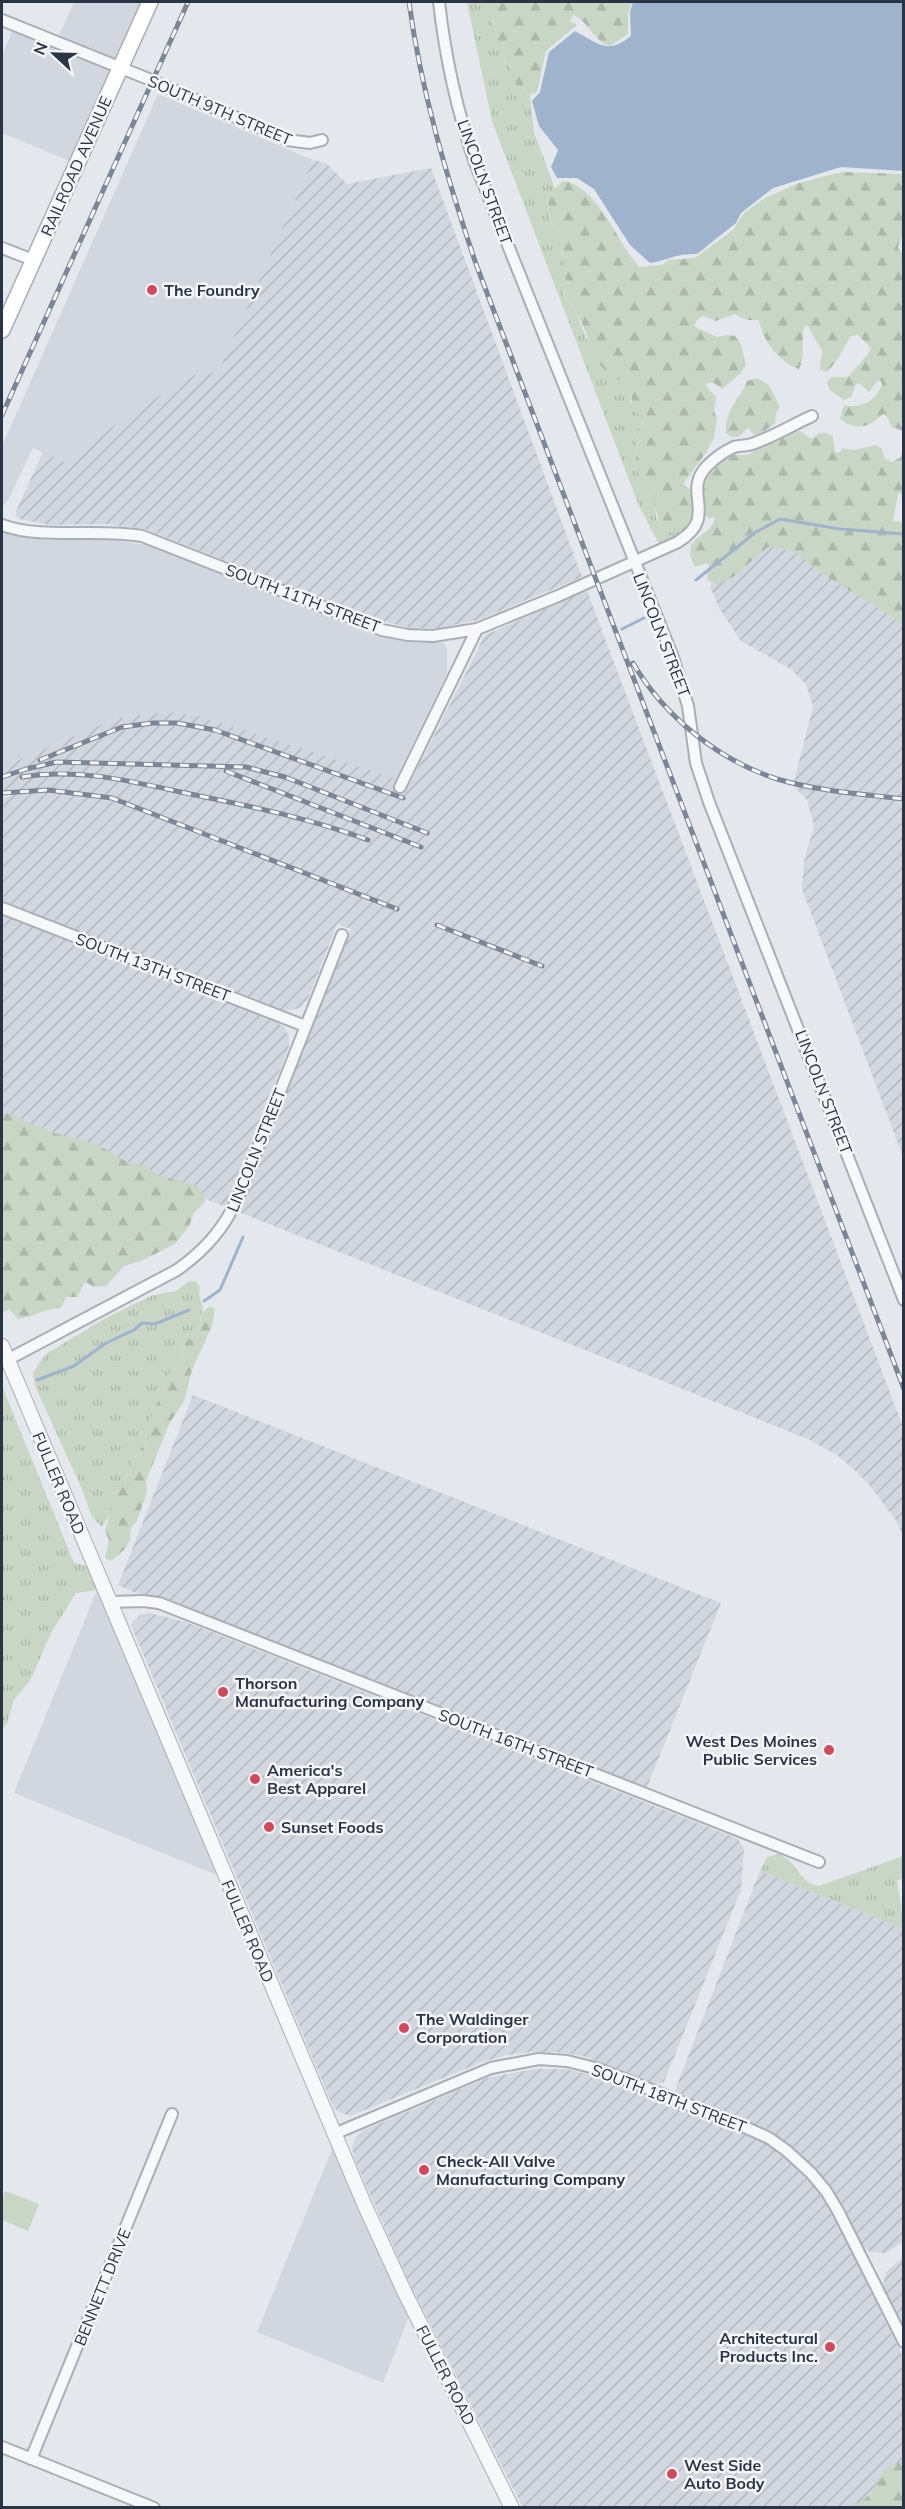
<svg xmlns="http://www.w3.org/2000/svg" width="905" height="2509" font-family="Mulish,sans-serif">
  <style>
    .built { fill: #d2d6de }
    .industrial { fill: url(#industrial-furrows) }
    .grass { fill: url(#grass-tufts) }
    .forest { fill: url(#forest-firs) }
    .green { fill: #c9d6c5 }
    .water { fill: #9fb4cc }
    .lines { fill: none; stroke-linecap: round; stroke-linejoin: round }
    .stream { stroke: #9fb4cc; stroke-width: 3 }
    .minor-casing { stroke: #a9aeb7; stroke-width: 14 }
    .tertiary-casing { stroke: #a9aeb7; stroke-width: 16 }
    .secondary-casing { stroke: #a9aeb7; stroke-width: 18 }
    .minor { stroke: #f7f8fa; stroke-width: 10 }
    .tertiary { stroke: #f7f8fa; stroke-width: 14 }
    .secondary { stroke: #fff; stroke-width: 15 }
    .rail-casing { stroke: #7d8696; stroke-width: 5 }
    .rail { stroke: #f4f6f9; stroke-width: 3; stroke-dasharray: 9; stroke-linecap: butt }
    .poi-dot { fill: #d1495b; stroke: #f4f6f9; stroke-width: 2 }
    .labels { text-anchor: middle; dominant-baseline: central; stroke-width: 5; stroke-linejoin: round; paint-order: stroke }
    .street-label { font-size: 16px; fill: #2b3445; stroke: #f4f6f9 }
    .poi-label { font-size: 16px; font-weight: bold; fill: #2b3445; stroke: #f4f6f9; text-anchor: start }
  </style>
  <defs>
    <pattern id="industrial-furrows" width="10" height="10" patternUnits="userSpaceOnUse" patternTransform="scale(1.5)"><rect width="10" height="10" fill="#d2d6de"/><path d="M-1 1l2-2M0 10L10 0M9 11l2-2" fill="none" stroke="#b4b8c0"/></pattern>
    <pattern id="grass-tufts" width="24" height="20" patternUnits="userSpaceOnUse" patternTransform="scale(1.5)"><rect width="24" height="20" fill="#c9d6c5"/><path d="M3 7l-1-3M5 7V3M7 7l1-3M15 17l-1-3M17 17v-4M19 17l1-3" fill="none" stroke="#adb8ab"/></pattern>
    <pattern id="forest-firs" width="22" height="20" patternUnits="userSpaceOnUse" patternTransform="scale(1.5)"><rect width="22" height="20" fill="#c9d6c5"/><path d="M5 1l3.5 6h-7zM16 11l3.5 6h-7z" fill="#adb8ab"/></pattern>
  </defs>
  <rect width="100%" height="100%" fill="#e4e7ec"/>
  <path class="built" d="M74,2H150L77,164L2,133V56L14,26L56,43Z
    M158,94L313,160L218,372L197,374L174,386L96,438L67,463L33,448L8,500L2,507V446Z
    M2,531L46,540L104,539L147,545L373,635L411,642L443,643L447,648V673L395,780L199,716L168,712L127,716L109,721L2,767Z
    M97,1590L217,1875L14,1793Z
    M333,2147L381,2260L409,2316L383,2383L257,2332Z"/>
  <path class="industrial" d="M313,160L326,163L347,184L431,168L582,577L478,620L438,628H410L369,618L145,529L106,524L50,525L20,519L16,516V511L43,452L67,463L96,438L174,386L197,374L218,372Z
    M772,534L903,555V1157L802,889L804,861L814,826L807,800L793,785L813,707L806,684L791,669L741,641L719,608L710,586L730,561Z
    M587,591L903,1427V1535L895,1519L871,1487L857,1472L837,1455L808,1439L239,1212L351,929L337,924L308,999L300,1008L285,1011L2,902V798L13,796L2,792V767L109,721L127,716L168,712L199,716L410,783L485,635Z
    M2,914L273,1020L285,1028L289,1037V1047L226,1207L2,1118Z
    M193,1395L721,1603L647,1787L162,1597L136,1593L118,1585Z
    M149,1613L186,1622L738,1839L744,1849L741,1890L664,2082L654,2084L583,2056L558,2052H531L506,2055L482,2062L350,2116L337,2111L332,2104L131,1625L140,1615Z
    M760,1871L903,1929L904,2241L886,2253L870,2252L862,2245L831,2188L811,2164L792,2147L760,2127L677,2094L675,2090Z
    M534,2069H566L596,2076L735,2129L761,2141L783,2156L815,2187L831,2211L903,2357V2507L523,2508L409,2282L354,2158L352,2147L355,2138L362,2131L487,2078Z
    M903,2257V2330L883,2286L886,2272Z"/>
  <path class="grass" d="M467,2H489L487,4L505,61L517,79L518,94L524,97L530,95L534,132L555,189L547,197V201L551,223L558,232V246L566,259L564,274L567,284L564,292L567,301L575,309L586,338L619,380L628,384L631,391L630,402L644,417V420L635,433C641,446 633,457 637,470C639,475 643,479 645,483C649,491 647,497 655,503L656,518L665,530L685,529L688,532L661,548L639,506L492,121Z
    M189,1281H196L200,1287L199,1295L203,1308L199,1328L185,1343L182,1356L170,1372L149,1423L144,1444L133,1460L123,1486L111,1495L109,1502L110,1515L102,1527L92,1517L82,1489L35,1386L33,1372L46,1354L104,1319L153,1295L176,1291Z
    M2,1386L74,1563L87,1566L97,1590L76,1593L51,1633L31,1679L14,1700L7,1723L2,1729Z
    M778,1854C797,1860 798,1883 819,1886L903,1856V1878L897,1881C900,1898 903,1912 903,1929L760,1871L767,1857Z"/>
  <path class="forest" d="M489,2H632L628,14V34L610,46C593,41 588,20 573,15L570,21L577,25L546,51L537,92L524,97L518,94C516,77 511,73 505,59C496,41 492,23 487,4Z
    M841,172L903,174V238L900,240L898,248L904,255L903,431L892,427L886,415L883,414C869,427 857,432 840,419L844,405C861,409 875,401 882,385L881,381H877L869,392L859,383L856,384L851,397L844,400L830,390L827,383C832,372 840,380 849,376L868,354L871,348L858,335L851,336C843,348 838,363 826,372L820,369L822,351L808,326L805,325C799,340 807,354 799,369C783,364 766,345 761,328C760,325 760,322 758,320H747L735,314L716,321L703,316L697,320L694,326L717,337L728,335L735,336L741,344L746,365L741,373L722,389L714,383H707L706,386L716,397L714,411L717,418L714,438L705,454L683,484L691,490L696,511L688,529C683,529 679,532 674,532C660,534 656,514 655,503C651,500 637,472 636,466C635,453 641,445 635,433L644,421V417L632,410L631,391L628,384C586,367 595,342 575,310C572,305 567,301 564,295L567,284L564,274L566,258L558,246V232L551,223L547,197L563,181C597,185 617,242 639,267L662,265L668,260L695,258L733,230L744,213L765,198L799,183Z
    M757,378L769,385L780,407L776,413L775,423L759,436H755L748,428L738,437H731L726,433C725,408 738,403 747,381Z
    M800,431L811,439L820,433H827L833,437L835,452L839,453L843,448L854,450L876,445L882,449L885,459L892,462L901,457L903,446V493L898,494L893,521L903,522V625L882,610L819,572L794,551L768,547L733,577L717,584L707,580L709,565L706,563L700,566H694L690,556L691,545C699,534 713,531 715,517L708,518L701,510C702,486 707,467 730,455H748L773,438Z
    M6,1113L51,1132L100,1146L129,1163L144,1165L158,1175L196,1186L204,1194L205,1202L194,1213L189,1226L175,1244L141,1261L124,1266L106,1286L94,1287L85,1282L77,1297H66L61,1308C50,1307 31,1317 18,1319L9,1309L2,1313V1116Z
    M209,1306L215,1309L212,1326L192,1370L184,1402L170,1422L146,1481L147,1492L137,1521L131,1527L130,1540L125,1549L111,1561L105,1558L109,1540L105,1531L110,1515L109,1502L111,1495L123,1486L133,1460L144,1444L149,1423L170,1372L182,1356L185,1343L199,1328L203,1312Z
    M898,2462H903V2507H847C855,2503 863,2502 869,2495C882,2481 877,2470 898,2462Z"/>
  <path class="green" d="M5,2191L39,2204L28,2231L2,2220V2201Z"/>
  <path class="water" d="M633,2H903V171L841,167L773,188L741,213L736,223L697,254C676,253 670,260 650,263L630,245L594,189L577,178H557L551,167L558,150L539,126L532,101L540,92L549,52L575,31C599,44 607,55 631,36L630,12Z"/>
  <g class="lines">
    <path class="stream" d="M696,580L756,532L780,519L840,529L904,534
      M622,629L644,618
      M204,1301L220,1290L243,1237
      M37,1380L74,1366L106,1343L134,1330L142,1323L155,1324L189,1310"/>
    <defs>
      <path id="minor" d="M439,2C445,55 457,111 475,163L673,657L688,706L696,763L709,802L904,1300
        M2,20L151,80L287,140L310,143L322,140
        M2,248L33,260
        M2,525C43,540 96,528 142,536L382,630L408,635L433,636L477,629L558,596L678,542C720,516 681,493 707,466C714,459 725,451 734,447C740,445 747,446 752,444C773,437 792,425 812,416
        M400,787L477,629
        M2,908L305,1026
        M7,1360L177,1270C205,1250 225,1228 239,1195L342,935
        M110,1602L143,1601L159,1603L819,1862
        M334,2134L491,2068L539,2059L567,2061L599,2069L747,2128L769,2138L787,2151L811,2173L826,2191L838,2211L904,2342
        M2,2447L154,2508
        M31,2459L172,2114"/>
      <path id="tertiary" d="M2,1346L365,2206L405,2293L512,2508"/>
      <path id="secondary" d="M2,330L150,2"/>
    </defs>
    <use href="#minor" class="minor-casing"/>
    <use href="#tertiary" class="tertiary-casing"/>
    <use href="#secondary" class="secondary-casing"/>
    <use href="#minor" class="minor"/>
    <use href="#tertiary" class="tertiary"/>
    <use href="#secondary" class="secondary"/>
    <defs>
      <path id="rail" d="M409,2C421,91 447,178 476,264L904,1389
        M2,415L188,2
        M633,663C664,716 718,760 777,779C818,791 861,794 904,799
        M40,760L122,727L153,723H177L215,730L403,798
        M226,771L421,847
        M2,777L26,769L57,762L246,767L285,777L427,833
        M22,777C81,767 137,783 195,795C254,807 312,819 368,840
        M2,793L48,790L112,798L397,909
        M437,925L542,966"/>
    </defs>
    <use href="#rail" class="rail-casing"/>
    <use href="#rail" class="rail"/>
  </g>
  <g class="poi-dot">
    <circle cx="152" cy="290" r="6"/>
    <circle cx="223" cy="1692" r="6"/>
    <circle cx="829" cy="1750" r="6"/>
    <circle cx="255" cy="1779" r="6"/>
    <circle cx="269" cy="1827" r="6"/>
    <circle cx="404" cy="2028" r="6"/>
    <circle cx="424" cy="2170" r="6"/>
    <circle cx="830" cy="2347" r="6"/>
    <circle cx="672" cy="2474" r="6"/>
  </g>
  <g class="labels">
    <g class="street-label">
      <text transform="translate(220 110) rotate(23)">SOUTH 9TH STREET</text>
      <text transform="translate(76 166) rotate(-66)">RAILROAD AVENUE</text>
      <text transform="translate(485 182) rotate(70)">LINCOLN STREET</text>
      <text transform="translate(303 598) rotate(21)">SOUTH 11TH STREET</text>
      <text transform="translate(662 635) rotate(69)">LINCOLN STREET</text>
      <text transform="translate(153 967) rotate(21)">SOUTH 13TH STREET</text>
      <text transform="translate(824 1092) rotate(69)">LINCOLN STREET</text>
      <text transform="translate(256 1150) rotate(-68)">LINCOLN STREET</text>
      <text transform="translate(59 1483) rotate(67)">FULLER ROAD</text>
      <text transform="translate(516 1743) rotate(21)">SOUTH 16TH STREET</text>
      <text transform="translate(248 1931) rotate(67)">FULLER ROAD</text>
      <text transform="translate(669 2098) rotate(21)">SOUTH 18TH STREET</text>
      <text transform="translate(102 2287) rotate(-68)">BENNETT DRIVE</text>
      <text transform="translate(446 2375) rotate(63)">FULLER ROAD</text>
    </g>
    <g class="poi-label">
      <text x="164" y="290">The Foundry</text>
      <text x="235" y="1683">Thorson<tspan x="235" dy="18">Manufacturing Company</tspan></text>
      <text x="817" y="1741" text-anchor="end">West Des Moines<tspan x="817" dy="18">Public Services</tspan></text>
      <text x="267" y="1770">America's<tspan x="267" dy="18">Best Apparel</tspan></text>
      <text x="281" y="1827">Sunset Foods</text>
      <text x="416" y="2019">The Waldinger<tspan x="416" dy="18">Corporation</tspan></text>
      <text x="436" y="2161">Check-All Valve<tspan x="436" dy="18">Manufacturing Company</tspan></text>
      <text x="818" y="2338" text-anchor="end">Architectural<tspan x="818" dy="18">Products Inc.</tspan></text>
      <text x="684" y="2465">West Side<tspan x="684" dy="18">Auto Body</tspan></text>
    </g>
  </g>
  <rect width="905" height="2509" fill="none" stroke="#2b3445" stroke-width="6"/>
  <g transform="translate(54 54) rotate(292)" stroke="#f4f6f9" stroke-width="4.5" paint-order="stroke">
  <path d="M0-4.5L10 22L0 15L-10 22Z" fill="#2b3445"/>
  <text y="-9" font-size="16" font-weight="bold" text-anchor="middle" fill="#2b3445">N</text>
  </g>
</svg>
